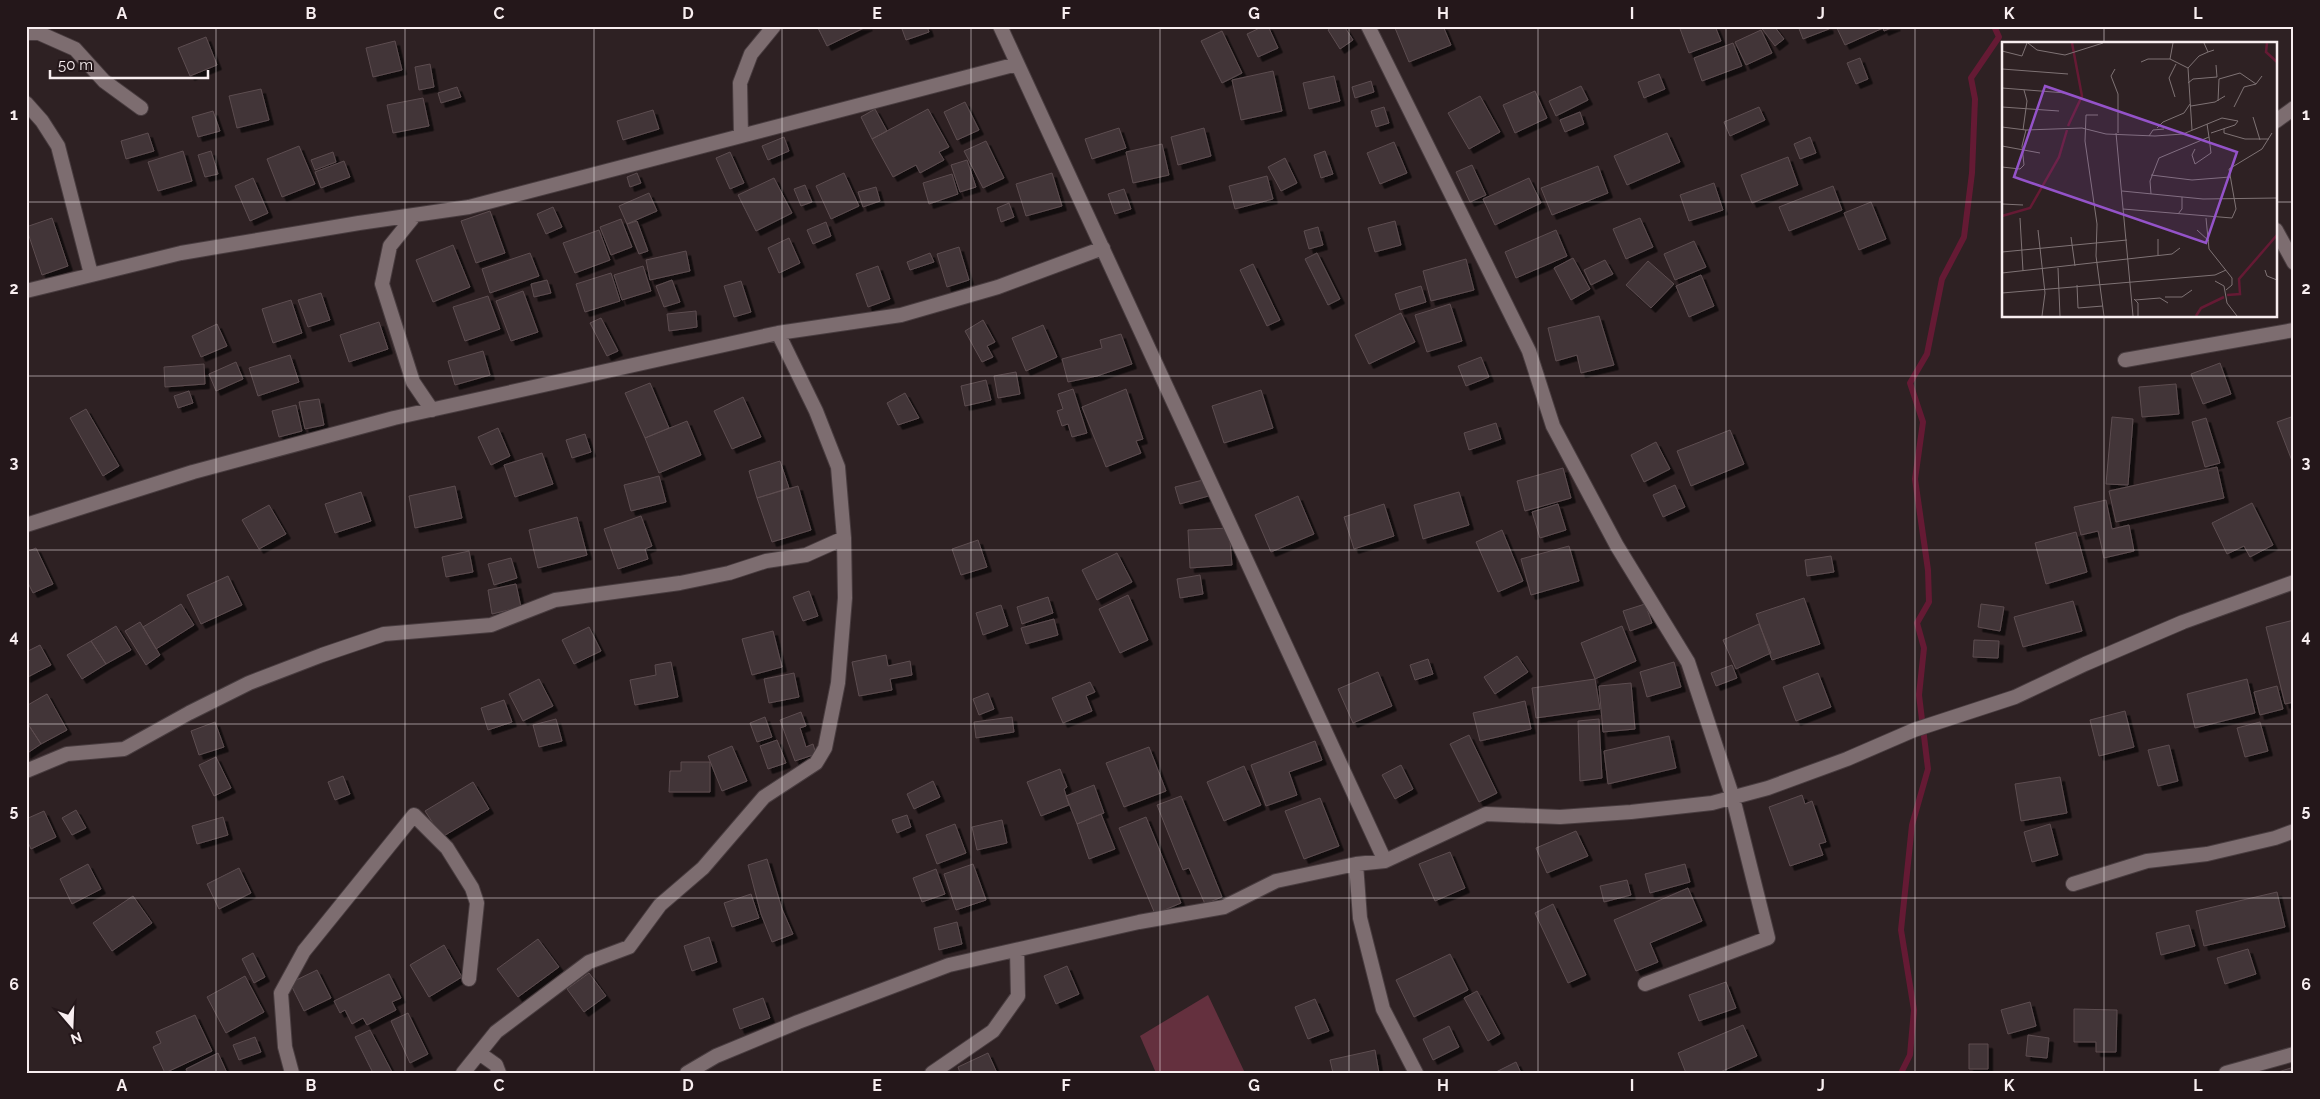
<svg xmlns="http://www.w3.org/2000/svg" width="2320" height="1099" font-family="Raleway,sans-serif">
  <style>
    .green { fill: #64303e }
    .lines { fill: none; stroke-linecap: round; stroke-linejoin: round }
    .stream { stroke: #651a34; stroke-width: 6 }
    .building { fill: #433437; stroke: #5c4d50; filter: url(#shadow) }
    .minor-casing { stroke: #483c3f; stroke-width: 16 }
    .minor { stroke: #7d6d70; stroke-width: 14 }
    .grid { fill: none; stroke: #f8eef0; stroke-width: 1; stroke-opacity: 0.55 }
    .inset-river { fill: none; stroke: #651a34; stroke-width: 2.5 }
    .inset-road { fill: none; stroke: #7f7375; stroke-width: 1 }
    .view { fill: #9453c9; fill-opacity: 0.15; stroke: #9453c9; stroke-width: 2.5 }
    .inset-edge { fill: none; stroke: #f8eef0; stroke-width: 2.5 }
    .neatline { fill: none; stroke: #f8eef0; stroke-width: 2 }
    .grid-label { font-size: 16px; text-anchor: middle; font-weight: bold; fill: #f8eef0 }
  </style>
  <defs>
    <filter id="shadow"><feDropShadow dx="4.5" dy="4.5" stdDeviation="0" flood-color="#0009"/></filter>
  </defs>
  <rect width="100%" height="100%" fill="#2e2123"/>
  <path class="green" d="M1208,995L1245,1073H1156L1140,1036Z"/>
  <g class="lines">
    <path class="stream" d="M1901,1073L1910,1055L1914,1010L1901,930L1912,825L1928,769L1919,695L1924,648L1917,623L1929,602L1928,570L1915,479L1923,422L1910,383L1927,354L1942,279L1964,237L1972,173L1975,99L1971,78L1999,37L1994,26"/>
  </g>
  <path class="building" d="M817,26H868L827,46Z
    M901,26H927L929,32L906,40Z
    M1264,26H1268L1278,48L1258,57L1247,34Z
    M1333,26H1344L1353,40L1340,49L1328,30Z
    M1399,26H1443L1451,45L1409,62L1395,28Z
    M1679,26H1715L1721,41L1689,53Z
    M1760,26H1774L1784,39L1775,46Z
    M1798,26H1828L1829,29L1803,39Z
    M1836,26H1896L1884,31L1883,28L1845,45Z
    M1761,30L1772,53L1746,65L1735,42Z
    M1222,31L1242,73L1222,83L1201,41Z
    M206,37L217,65L190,76L178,48Z
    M395,41L402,70L373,77L366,48Z
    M1733,43L1742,66L1702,81L1694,58Z
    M1860,58L1868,79L1856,84L1847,63Z
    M430,64L434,87L419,90L415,67Z
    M1273,71L1282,111L1241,120L1232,80Z
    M1659,74L1665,89L1644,98L1638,82Z
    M1334,76L1340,101L1309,109L1303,83Z
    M1371,81L1374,92L1355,98L1352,87Z
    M1581,86L1588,100L1556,116L1549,101Z
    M457,87L461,97L441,103L438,93Z
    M261,89L269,120L237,128L229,96Z
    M1535,91L1547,118L1515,133L1503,105Z
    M1480,96L1500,132L1469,149L1448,113Z
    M423,98L429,126L393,133L387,105Z
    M965,102L979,130L957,140L944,112Z
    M1384,107L1389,123L1376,127L1371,111Z
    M1759,107L1765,120L1730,136L1724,122Z
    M875,109L887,131L872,139L861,117Z
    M928,109L949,147L939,152L944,160L920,173L916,165L893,177L872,139Z
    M653,110L659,129L623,140L617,121Z
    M213,111L220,131L198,137L192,117Z
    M1580,112L1584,124L1565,132L1560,120Z
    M1119,128L1126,148L1092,159L1085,139Z
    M1204,128L1211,156L1178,165L1171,137Z
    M148,133L154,151L126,159L121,141Z
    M1667,133L1680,162L1627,185L1614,156Z
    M784,137L789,151L768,160L762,146Z
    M1810,137L1816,153L1800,159L1794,144Z
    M986,141L1004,178L983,188L964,151Z
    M1394,142L1407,173L1380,184L1367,153Z
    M1162,144L1169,175L1133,183L1126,152Z
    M299,146L315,184L282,197L267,159Z
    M183,151L192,181L158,191L148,162Z
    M211,151L218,174L205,177L198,155Z
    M1325,151L1333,174L1321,178L1314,155Z
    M333,152L336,162L315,170L311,160Z
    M730,152L744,183L730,189L716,158Z
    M1788,157L1798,185L1752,203L1741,175Z
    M1285,158L1297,183L1281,191L1268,167Z
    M967,160L976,187L960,192L951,165Z
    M344,161L350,177L321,188L315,172Z
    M1472,165L1486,195L1470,202L1456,172Z
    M1598,166L1608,193L1552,215L1541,188Z
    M637,173L641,183L630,187L627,177Z
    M844,173L859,206L831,219L816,186Z
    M1052,173L1062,206L1026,216L1016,184Z
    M952,174L958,194L929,204L923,183Z
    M1267,176L1273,199L1235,209L1229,186Z
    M253,178L268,213L250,221L235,186Z
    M774,178L792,213L756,231L738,195Z
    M1529,178L1541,203L1495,225L1483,199Z
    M1714,183L1723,210L1689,221L1680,195Z
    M805,185L812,202L801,206L794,189Z
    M1833,186L1842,210L1789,231L1779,207Z
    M876,187L880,201L863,207L858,192Z
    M1124,189L1131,209L1115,214L1108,194Z
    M649,193L657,211L627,224L619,206Z
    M1871,202L1886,239L1859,250L1844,213Z
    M1009,203L1014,217L1001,222L997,208Z
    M553,207L562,227L546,234L537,214Z
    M490,211L505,253L476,263L461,221Z
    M52,218L68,266L42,275L26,227Z
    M1640,218L1653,247L1626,259L1613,229Z
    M621,219L632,247L611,255L600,227Z
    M637,221L648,251L639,254L627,224Z
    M1395,221L1401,245L1375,252L1368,228Z
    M826,222L831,236L813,244L807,230Z
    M1318,227L1323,245L1309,249L1304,231Z
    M599,230L610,260L575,273L563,243Z
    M1556,230L1567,256L1516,278L1505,252Z
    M789,238L800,263L779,273L768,248Z
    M1694,241L1706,267L1675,280L1664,254Z
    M453,245L470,287L433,302L416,260Z
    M959,247L969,280L947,287L937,254Z
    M686,251L690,271L650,280L646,260Z
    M530,253L539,276L490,293L482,269Z
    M930,253L934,262L910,270L907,262Z
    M1317,253L1340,299L1328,305L1305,259Z
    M1573,258L1590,289L1571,300L1554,268Z
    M1466,259L1474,290L1431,301L1423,271Z
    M1605,260L1613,274L1591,285L1584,270Z
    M1648,261L1674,284L1651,308L1626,285Z
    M1253,264L1280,320L1267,326L1240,270Z
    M643,266L651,291L622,300L614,275Z
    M878,266L890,299L868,307L856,274Z
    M611,273L620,301L585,312L576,284Z
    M1701,275L1714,306L1689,317L1676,286Z
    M547,280L551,293L534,297L531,284Z
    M672,280L680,302L664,307L656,286Z
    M741,281L751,312L734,317L724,286Z
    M1421,286L1426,302L1400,310L1395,294Z
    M523,291L538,332L511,341L496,301Z
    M321,293L330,320L308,327L298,300Z
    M488,296L500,329L465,341L453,307Z
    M291,300L302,333L273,343L262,309Z
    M1450,304L1462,341L1427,352L1415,315Z
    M696,311L697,327L669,331L667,314Z
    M1401,313L1415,342L1369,364L1355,335Z
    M1599,316L1614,365L1581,373L1577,355L1556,361L1548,328Z
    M601,318L618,351L607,356L590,323Z
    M983,320L995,342L987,346L993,357L982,362L965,331Z
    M379,322L388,349L349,362L340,335Z
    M217,324L227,346L201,357L192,336Z
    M1043,325L1057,357L1026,371L1012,338Z
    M1121,334L1132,364L1097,376L1068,382L1062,359L1102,348L1100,340Z
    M483,351L490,375L455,385L448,361Z
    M290,355L299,382L258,396L249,368Z
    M1481,357L1489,377L1466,386L1458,366Z
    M236,362L243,379L216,391L209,374Z
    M2220,363L2231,394L2203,404L2191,374Z
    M204,364L205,384L165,387L164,367Z
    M1016,372L1020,394L998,398L994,376Z
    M986,380L991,400L965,406L961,386Z
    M650,383L669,428L645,438L625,393Z
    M2176,384L2179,414L2142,417L2139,387Z
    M1073,389L1087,433L1072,437L1068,424L1062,426L1057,411L1063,409L1058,394Z
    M1126,389L1143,439L1136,441L1141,453L1106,467L1082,407Z
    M1261,390L1273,428L1224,443L1212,406Z
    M189,391L193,403L178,408L174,396Z
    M905,393L919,418L898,425L887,403Z
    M743,397L761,437L732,449L714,411Z
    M319,399L324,425L305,429L299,402Z
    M296,405L302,431L279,437L272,411Z
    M86,409L119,466L103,476L70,418Z
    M2294,416V466L2277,422Z
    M2112,417L2133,419L2128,485L2106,484Z
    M2206,418L2220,463L2205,467L2192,422Z
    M687,421L701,455L659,473L645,438Z
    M1496,423L1501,439L1469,450L1464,433Z
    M498,428L510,456L491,465L478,437Z
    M1730,430L1744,464L1691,486L1677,451Z
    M585,434L591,452L572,458L566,440Z
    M1656,442L1670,469L1644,482L1631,455Z
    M542,453L553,484L515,497L504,465Z
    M780,461L789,488L757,498L749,471Z
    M2217,467L2224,498L2116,522L2109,491Z
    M1563,468L1571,498L1525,511L1517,481Z
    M659,476L666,502L631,511L624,485Z
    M1207,479L1212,495L1180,504L1175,487Z
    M1675,485L1685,507L1663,517L1653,495Z
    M455,486L462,518L415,528L409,496Z
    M798,486L811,530L772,542L757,498Z
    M361,492L371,521L335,533L325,504Z
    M1459,492L1469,525L1423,539L1414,505Z
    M1298,496L1314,534L1271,552L1255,515Z
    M2106,500L2112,529L2129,525L2134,551L2104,558L2098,531L2081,535L2074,507Z
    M2252,503L2273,545L2250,557L2244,546L2227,554L2212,523Z
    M1384,504L1394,536L1354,549L1344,517Z
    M1558,504L1566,530L1540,538L1532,512Z
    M269,505L286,534L259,549L242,520Z
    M641,516L652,546L645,549L648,559L618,569L604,529Z
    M577,517L587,555L538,568L529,530Z
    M1229,528L1232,565L1190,568L1188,530Z
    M1502,530L1523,581L1498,592L1476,542Z
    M2076,532L2087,572L2046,584L2035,543Z
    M978,540L987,567L961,575L952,549Z
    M1569,546L1579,581L1531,595L1521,559Z
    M36,548L53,584L33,593L26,579V552Z
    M469,551L473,572L446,577L442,557Z
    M1117,553L1132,582L1097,600L1082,570Z
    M1831,556L1834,572L1807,576L1805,560Z
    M511,558L517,578L494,585L488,564Z
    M1200,575L1203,594L1180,598L1177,579Z
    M228,576L242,605L201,624L187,595Z
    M516,584L521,607L492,614L488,590Z
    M809,591L818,616L803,621L793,597Z
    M1128,595L1148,640L1120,653L1099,609Z
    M1048,597L1053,613L1022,624L1017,607Z
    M1804,598L1820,644L1772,660L1756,614Z
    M2073,601L2082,631L2023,647L2014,617Z
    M181,604L194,625L156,649L143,627Z
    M1645,604L1652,623L1630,631L1623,611Z
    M1981,604L2004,607L2000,631L1978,627Z
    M1001,605L1008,626L983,635L976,613Z
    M1054,619L1058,635L1026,644L1021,628Z
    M2294,620V702L2285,704L2266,627Z
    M140,622L160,655L146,665L125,631Z
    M1759,624L1771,653L1736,669L1723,640Z
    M116,626L131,650L106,664L91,641Z
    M1622,626L1636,661L1595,679L1581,643Z
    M589,627L601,651L574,664L562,640Z
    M773,631L782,667L752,675L742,639Z
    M1974,640L1999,641L1998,658L1973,657Z
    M91,641L106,664L82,679L67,655Z
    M40,645L51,665L26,678V652Z
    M886,655L888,666L910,661L912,675L890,679L892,690L859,696L852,662Z
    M1517,656L1528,672L1495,694L1484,677Z
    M1428,659L1433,674L1415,680L1410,665Z
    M671,662L678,697L635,705L630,680L656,675L655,665Z
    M1674,662L1681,687L1647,697L1640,672Z
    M1732,665L1737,678L1716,686L1711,673Z
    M1378,672L1392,706L1353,723L1338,689Z
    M794,673L799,697L769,703L764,679Z
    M1818,673L1831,707L1796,721L1783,687Z
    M539,679L553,706L523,721L509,694Z
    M1595,679L1600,709L1536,718L1532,688Z
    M2247,679L2255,713L2195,728L2187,694Z
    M1090,682L1095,692L1086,696L1092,711L1063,723L1052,698Z
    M1631,683L1635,729L1603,732L1599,686Z
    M2277,686L2283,709L2260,715L2254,692Z
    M988,693L994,709L979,715L973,699Z
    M47,694L67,730L41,744L26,721V706Z
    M504,700L512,722L488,730L481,708Z
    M1525,701L1531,729L1480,741L1473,713Z
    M2125,711L2134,747L2099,756L2090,720Z
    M801,712L806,726L800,728L806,747L813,744L816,754L795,761L780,720Z
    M765,717L772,737L757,742L750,723Z
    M1012,717L1014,732L976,738L974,722Z
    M556,719L562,741L539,747L533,725Z
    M1599,719L1602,778L1580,781L1578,721Z
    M26,721L41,744L26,754Z
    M215,722L224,747L199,755L191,731Z
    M2260,722L2268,751L2245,757L2237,728Z
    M1469,735L1497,793L1479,802L1450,744Z
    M1669,736L1676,768L1608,784L1604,751Z
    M777,740L786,763L768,769L760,746Z
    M1315,741L1322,760L1289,772L1297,795L1266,806L1251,765Z
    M2169,745L2178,781L2158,786L2148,750Z
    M732,746L747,781L722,791L708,756Z
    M1149,747L1166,791L1124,807L1106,763Z
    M216,757L231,788L214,796L199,765Z
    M681,762H710V792H669L670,771H681Z
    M1401,765L1413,789L1395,799L1382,775Z
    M1244,766L1261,805L1224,821L1207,782Z
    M1060,769L1067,787L1064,789L1069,805L1041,816L1027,782Z
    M343,776L350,794L335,800L328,782Z
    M2060,777L2067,813L2021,821L2015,784Z
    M933,781L940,797L914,809L907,794Z
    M473,782L489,809L442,837L425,811Z
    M1094,785L1104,813L1077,824L1066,796Z
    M1802,795L1805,804L1812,801L1826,842L1819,844L1823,855L1790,866L1769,807Z
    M1181,796L1222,897L1205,904L1189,868L1183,870L1157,805Z
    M1320,798L1339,846L1304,859L1285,811Z
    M76,810L86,828L72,835L62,818Z
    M44,811L56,837L31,849L26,838V819Z
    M1101,814L1115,849L1089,859L1077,824Z
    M907,815L911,827L897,833L892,820Z
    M223,817L228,835L197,844L192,826Z
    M1146,817L1181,903L1155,914L1119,828Z
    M1002,820L1007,843L977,850L972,827Z
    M955,824L966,853L937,864L926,835Z
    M2050,824L2058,855L2032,862L2024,832Z
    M1576,831L1588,856L1547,873L1536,848Z
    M1450,852L1465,888L1435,901L1419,864Z
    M767,859L782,909L793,934L772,942L761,914L748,865Z
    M88,864L101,889L72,904L60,879Z
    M973,864L986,900L956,910L944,874Z
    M1685,864L1690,882L1650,893L1645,874Z
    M239,868L251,893L219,909L207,884Z
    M936,869L945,894L922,902L913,878Z
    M1627,880L1631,895L1604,902L1600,886Z
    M1688,888L1702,921L1650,943L1658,962L1636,971L1614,920Z
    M2277,892L2285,927L2204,946L2196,911Z
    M751,894L759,918L732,927L724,903Z
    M133,896L152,923L112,951L93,923Z
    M1553,904L1586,975L1568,983L1535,913Z
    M957,922L962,944L939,950L934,928Z
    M2189,925L2195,946L2161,955L2156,933Z
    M709,937L717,962L692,971L684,946Z
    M538,939L559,967L518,997L497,969Z
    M444,945L462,977L429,997L410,965Z
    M2248,949L2256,974L2225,984L2217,958Z
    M253,953L265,977L254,983L242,959Z
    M1450,954L1468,990L1414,1017L1396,980Z
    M1067,966L1079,994L1056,1004L1044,976Z
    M317,970L331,998L304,1011L290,983Z
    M589,973L606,996L584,1012L567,989Z
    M389,974L401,998L392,1002L396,1010L367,1025L363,1018L352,1024L345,1010L340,1013L334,1001Z
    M245,976L264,1012L226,1033L207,997Z
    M1726,982L1736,1008L1699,1021L1689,995Z
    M1477,991L1500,1034L1488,1041L1464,998Z
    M763,998L770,1018L740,1029L733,1009Z
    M1315,999L1329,1031L1308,1039L1295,1007Z
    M2030,1002L2036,1026L2008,1034L2001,1010Z
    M2074,1009L2117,1010L2116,1052H2096V1042H2074Z
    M408,1013L428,1054L410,1063L391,1021Z
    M195,1015L212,1051L165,1073L153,1047L161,1043L156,1032Z
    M1743,1025L1757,1056L1718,1073H1686L1678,1053Z
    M1449,1026L1459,1047L1433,1060L1423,1039Z
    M370,1030L392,1072L390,1073H373L355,1037Z
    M2028,1035L2049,1038L2047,1058L2026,1056Z
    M255,1037L261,1052L239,1060L233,1045Z
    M1969,1044H1988V1069H1969Z
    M1375,1050L1379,1073H1333L1330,1060Z
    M218,1053L227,1073H188L186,1069Z
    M988,1053L997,1073H960L958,1067Z
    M1516,1062L1521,1073H1494Z
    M2294,1067V1073H2275Z"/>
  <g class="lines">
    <defs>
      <path id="minor" d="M1000,26L1385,861
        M1368,26L1529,351L1553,426L1617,546L1688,662L1733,798L1768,938L1645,984
        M26,33H39L75,49L104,81L141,108
        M26,103L42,121L58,146L91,274
        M2276,121L2294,108
        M741,136L740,83L751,54L774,26
        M415,215L390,246L382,284L413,382L432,410
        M2276,230L2294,263
        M26,291L181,253L359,223L469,207L1017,64
        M2125,360L2294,330
        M26,525L193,472L394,418L778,333L901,315L998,287L1103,248
        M26,771L67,754L124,749L189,713L249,683L322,655L384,634L491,625L555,600L680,583L729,573L766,561L806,555L844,538
        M1356,864L1360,918L1383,1009L1416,1073
        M2073,884L2147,861L2207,854L2275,838L2294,831
        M479,1053L496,1065L499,1073
        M292,1073L285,1047L281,993L304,951L414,815L447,848L472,888L477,903L469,979
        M463,1073L496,1032L589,962L629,947L660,905L703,868L764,797L816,763L825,748L838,683L845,598L844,538L838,467L816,411L778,333
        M687,1073L716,1056L798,1022L949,965L1139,922L1224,907L1276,881L1356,864L1385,861L1486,814L1560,817L1631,812L1712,803L1768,788L1847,759L1914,730L2015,697L2085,664L2183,622L2294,582
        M932,1073L993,1031L1018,996L1017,950
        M2226,1073L2294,1054"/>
    </defs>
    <use href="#minor" class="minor-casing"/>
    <use href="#minor" class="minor"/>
  </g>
  <path class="grid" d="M216,26V1073M405,26V1073M594,26V1073M782,26V1073M971,26V1073M1160,26V1073M1349,26V1073M1538,26V1073M1726,26V1073M1915,26V1073M2104,26V44M26,202H2004M2276,202H2294M2104,316V1073M26,376H2294M26,550H2294M26,724H2294M26,898H2294"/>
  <g transform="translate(2002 42)">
    <rect width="275" height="275" fill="#2e2123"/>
    <path class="inset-river" d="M265,1L264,10L275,20M66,84L80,54L70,1M0,174L28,166L57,115L65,88M225,253L238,252L237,237L275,193M194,274L199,266L222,255"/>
    <path class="inset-road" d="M26,1L35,8L63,13L101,1M171,1L168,17L186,26M202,1L206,10L212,8M0,9L20,14L25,1M139,20L146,17H168M0,27L66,32M113,27L109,34L116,52V91M217,37L238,31L254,42L260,34M186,41L191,37L215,35L214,23M0,46L64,51M173,55L167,36L174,22M216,59L217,37M189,64L213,60L223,54M0,65L57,69M232,65L242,45L254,42M96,73H84L83,99L95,182L94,214L102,274M251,75L258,98M0,85L24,88L80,86L104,92L153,94L181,92L220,76L236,79L233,83L209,91M155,86L161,80L182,71L188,62M222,87V91L243,97H267M21,88L25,59L22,48M190,88L186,26L197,14L206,10M114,91L131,274M147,94L151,88L162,87M0,104L38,111M193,107L190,113L193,122L209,111L207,95M0,125L18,127L22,123L20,104L24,88M149,133L190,138L228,135M120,149L201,157L275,156M149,152L148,139L157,116L207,95L205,82M0,162L21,163M121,167L230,176L234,167L227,127L260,107L270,91M176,172L180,167V155M18,176L21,229M204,176L207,207L230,236V243L224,248M36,188L43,251L40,274M195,188L207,199M69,195L73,224M156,197V213M0,210L125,198M56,226L58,274M263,228L265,234L275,238M0,231L170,212L178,206M213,239L222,244L225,261L235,274M75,243L76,266L101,264M0,251L213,233L224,228M163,255H180L190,248M132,257L136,261V274M133,258L158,256L166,261"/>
    <path class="view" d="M43,44L235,110L204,201L12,135Z"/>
    <rect width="275" height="275" class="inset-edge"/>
  </g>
  <rect width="2320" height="1099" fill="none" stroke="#24171a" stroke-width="55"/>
  <g transform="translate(72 1026) rotate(161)" stroke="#24171a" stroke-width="4" paint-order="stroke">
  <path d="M0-4L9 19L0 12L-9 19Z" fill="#f8eef0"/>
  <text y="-8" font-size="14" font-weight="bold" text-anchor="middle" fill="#f8eef0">N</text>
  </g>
  <path d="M50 70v8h158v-8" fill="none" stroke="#f8eef0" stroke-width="2.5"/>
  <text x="58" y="70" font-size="15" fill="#f8eef0" stroke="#24171a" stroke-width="4" paint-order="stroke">50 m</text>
  <rect x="28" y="28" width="2264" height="1044" class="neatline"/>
  <g class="grid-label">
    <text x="122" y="19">A</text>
    <text x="311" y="19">B</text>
    <text x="499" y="19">C</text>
    <text x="688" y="19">D</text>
    <text x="877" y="19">E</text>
    <text x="1066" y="19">F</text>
    <text x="1254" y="19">G</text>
    <text x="1443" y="19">H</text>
    <text x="1632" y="19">I</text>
    <text x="1821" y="19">J</text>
    <text x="2009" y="19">K</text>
    <text x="2198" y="19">L</text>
    <text x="14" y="120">1</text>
    <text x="2306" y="120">1</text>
    <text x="14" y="294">2</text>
    <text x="2306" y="294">2</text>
    <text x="14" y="468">3</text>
    <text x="2306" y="468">3</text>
    <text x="14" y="642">4</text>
    <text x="2306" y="642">4</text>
    <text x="14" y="816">5</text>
    <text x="2306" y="816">5</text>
    <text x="14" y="990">6</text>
    <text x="2306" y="990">6</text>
    <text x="122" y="1091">A</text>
    <text x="311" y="1091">B</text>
    <text x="499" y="1091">C</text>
    <text x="688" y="1091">D</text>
    <text x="877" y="1091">E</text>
    <text x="1066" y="1091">F</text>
    <text x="1254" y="1091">G</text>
    <text x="1443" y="1091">H</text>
    <text x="1632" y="1091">I</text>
    <text x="1821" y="1091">J</text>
    <text x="2009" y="1091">K</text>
    <text x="2198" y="1091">L</text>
  </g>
</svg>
